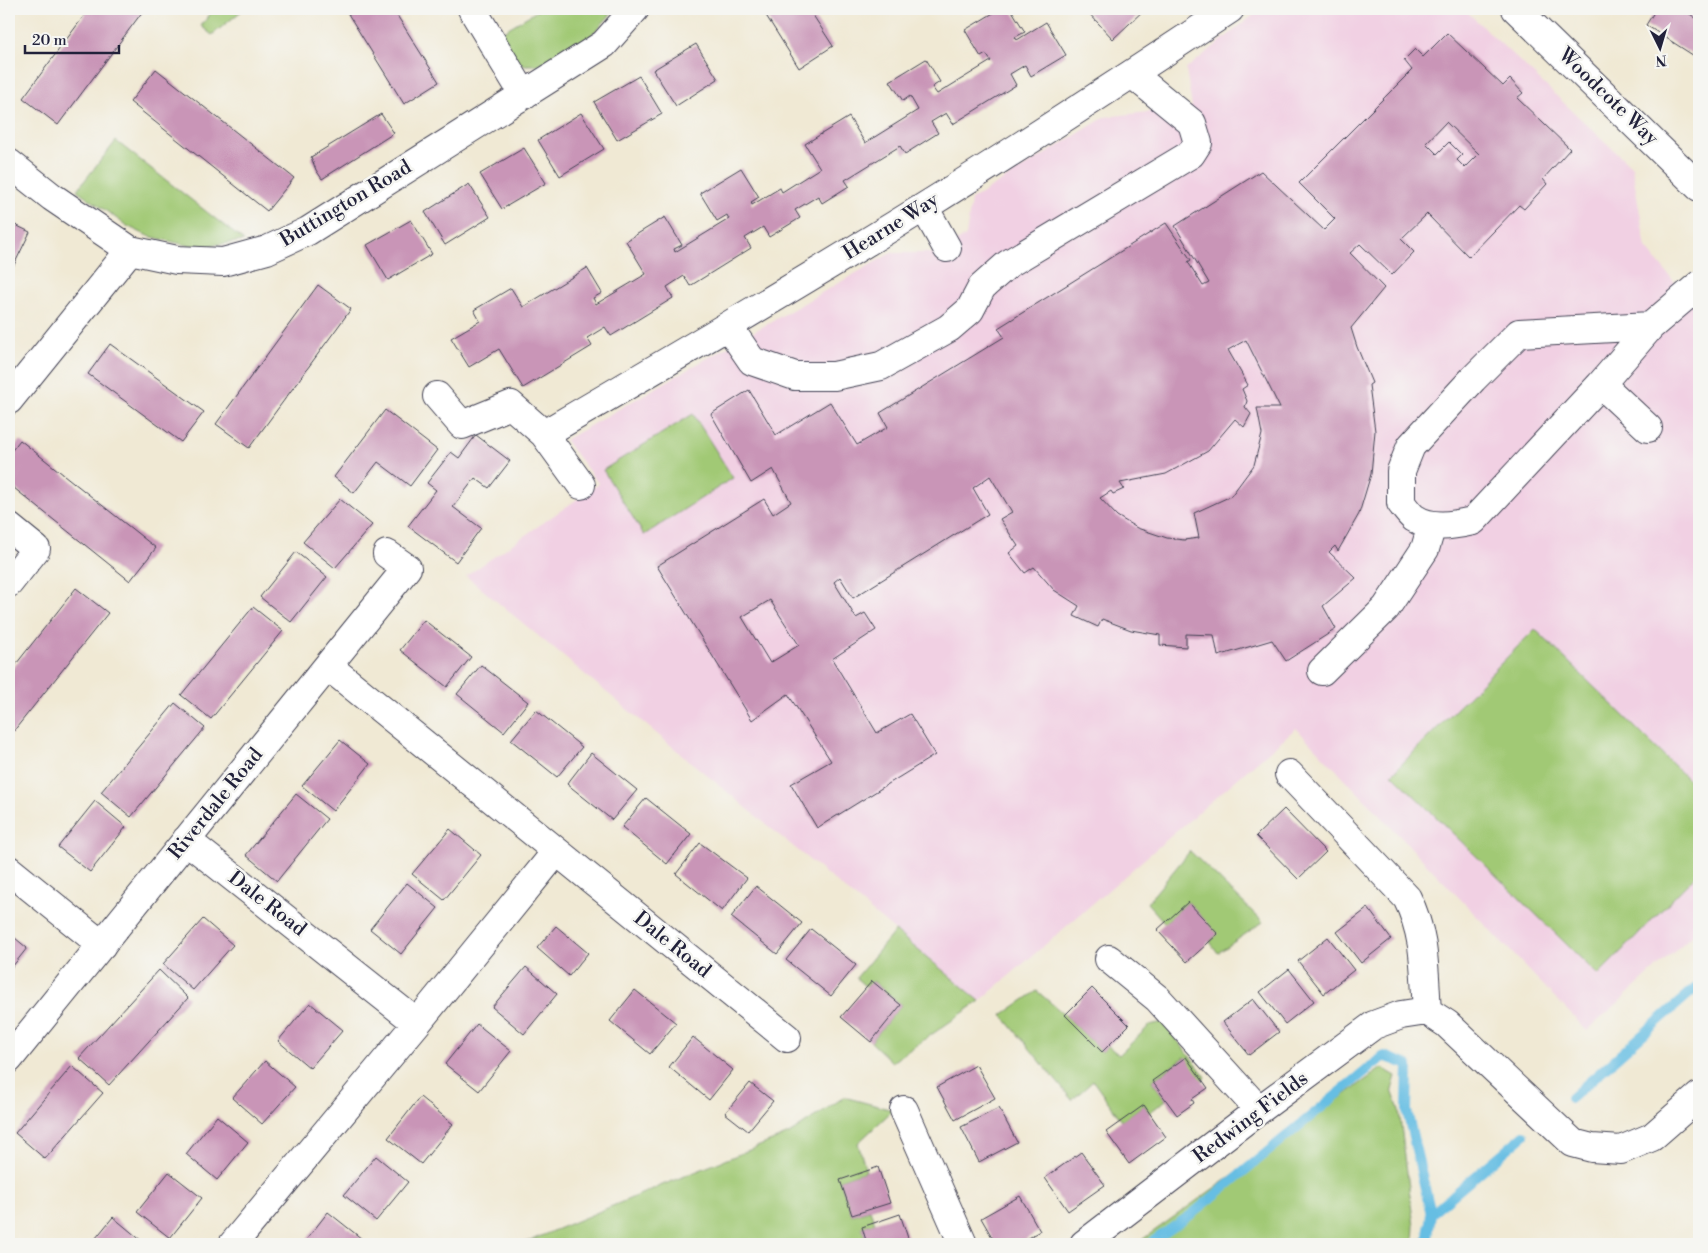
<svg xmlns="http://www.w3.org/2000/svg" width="1708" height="1253" font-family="'Libre Bodoni',serif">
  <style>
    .built { fill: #f1d0e3 }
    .green { fill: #a1c974; stroke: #627658 }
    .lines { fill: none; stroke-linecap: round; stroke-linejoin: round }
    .stream { stroke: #66bee3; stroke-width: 10 }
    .building { fill: #c995b7; fill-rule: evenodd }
    .minor-casing { stroke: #414052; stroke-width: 30 }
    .minor { stroke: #fff; stroke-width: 28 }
    .labels { text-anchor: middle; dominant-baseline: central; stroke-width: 5; stroke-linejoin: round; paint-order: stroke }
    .street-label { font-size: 20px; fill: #22223b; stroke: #f6f6f2 }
  </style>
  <rect width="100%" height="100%" fill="#f6f6f2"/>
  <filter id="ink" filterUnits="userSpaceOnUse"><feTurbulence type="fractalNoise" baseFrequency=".02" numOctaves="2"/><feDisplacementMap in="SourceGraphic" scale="10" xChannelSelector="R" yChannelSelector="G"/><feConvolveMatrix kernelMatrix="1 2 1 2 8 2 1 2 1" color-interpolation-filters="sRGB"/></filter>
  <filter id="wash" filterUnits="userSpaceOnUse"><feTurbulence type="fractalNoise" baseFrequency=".0096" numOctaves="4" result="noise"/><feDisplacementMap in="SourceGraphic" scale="20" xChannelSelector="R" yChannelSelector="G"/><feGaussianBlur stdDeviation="1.12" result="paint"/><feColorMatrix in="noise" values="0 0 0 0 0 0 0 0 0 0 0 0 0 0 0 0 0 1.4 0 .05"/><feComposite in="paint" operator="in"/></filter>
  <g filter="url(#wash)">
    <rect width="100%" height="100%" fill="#f0e9d4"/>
    <path class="built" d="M1261,9H1464L1632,167L1646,248L1699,311V929L1587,1031L1296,728L980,1001L466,576L599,484L565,440L891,253H936L966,236L971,200L1105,117L1192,107L1186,69Z"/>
    <path class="green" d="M214,9H244L212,35L201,26Z
      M540,9H610L613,12L591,36L574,49L540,65H525L509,60L495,36Z
      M116,141L244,241L206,246L186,245L148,236L127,226L77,190Z
      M693,414L733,478L644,535L603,470Z
      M1535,629L1699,790V872L1598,975L1392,774Z
      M1190,851L1263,922L1218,953L1210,942L1217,934L1188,902L1165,923L1147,903Z
      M895,931L980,1001L892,1062L871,1042L901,1005L873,981L866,987L856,978Z
      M1037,991L1065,1015L1102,1052L1108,1046L1119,1055L1150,1025L1163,1022L1206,1077L1202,1081L1185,1057L1152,1081L1166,1100L1149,1113L1144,1105L1122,1121L1093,1081L1072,1100L1002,1015Z
      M1382,1068L1396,1076L1392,1090L1399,1110L1414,1226L1413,1244H1136Z
      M844,1097L893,1110L858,1143L866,1171L840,1180L852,1215L870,1210L875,1223L862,1227L867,1244H522L660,1186L789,1134Z"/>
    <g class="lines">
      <path class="stream" d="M1571,1098L1699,985
        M1149,1244L1192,1214L1384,1056L1408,1065L1407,1111L1431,1214
        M1427,1244L1431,1214L1524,1135"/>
    </g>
    <g id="blocks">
      <path class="building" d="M89,9H139L143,11L58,125L23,98Z
        M345,9H393L439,82L404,104Z
        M762,9H809L833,46L799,68Z
        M1000,9H1011L1025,32L1015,37L1017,40L1046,22L1066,55L1031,76L1025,65L1010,74L1016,85L953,124L946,113L931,122L938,133L905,154L900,146L845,180L849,186L822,203L818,196L795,210L800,218L769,237L763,227L745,238L751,248L690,286L684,276L667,287L673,298L611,336L605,327L587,338L592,346L523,388L499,349L469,367L451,338L480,321L474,310L511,288L523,307L587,268L602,293L593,298L596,304L646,274L626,241L665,217L682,245L674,249L675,252L729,219L727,215L717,221L700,193L741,168L759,197L751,202L752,205L780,188L782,192L820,168L805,144L849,117L865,143L918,110L910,96L903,101L890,81L926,59L940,82L932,87L937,94L991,61L986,54L981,57L965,30Z
        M1085,9H1145L1113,39Z
        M1656,9H1682L1699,20V59L1646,25Z
        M1447,33L1503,86L1510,79L1523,93L1517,98L1570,149L1543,179L1547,184L1524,209L1519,205L1469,257L1427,214L1401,239L1414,252L1392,275L1360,244L1350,253L1384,288L1351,328L1357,347L1372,383L1369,385L1375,431L1371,474L1359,514L1338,551L1335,546L1329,552L1356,578L1323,606L1336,629L1286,661L1272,640L1218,656L1214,635L1186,634V647L1160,645V635L1131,630L1102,619L1098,627L1074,616L1079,606L1054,590L1034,567L1025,573L1009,553L1018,546L1000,519L1012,512L990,476L973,488L988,514L853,598L840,577L834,582L856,618L865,613L876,630L832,659L877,733L910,714L935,755L817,828L791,784L831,761L788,694L752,720L657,566L764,499L773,514L791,502L773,469L751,483L711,414L749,390L776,435L830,402L857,445L888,427L880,413L1004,337L998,328L1166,223L1191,260L1188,262L1203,286L1209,283L1175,226L1261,171L1324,230L1335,219L1299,183L1412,70L1404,60L1415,49L1423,57ZM1446,122L1479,154L1465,168L1457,160L1462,155L1449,142L1437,154L1426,143ZM1246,340L1280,408H1257L1262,434L1254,465L1231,496L1194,513L1199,538L1184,540L1167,538L1137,528L1117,516L1100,498L1111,491L1113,494L1124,489L1120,483L1166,474L1208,451L1235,419L1244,427L1251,414L1245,407L1247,401L1242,389L1248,385L1228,350ZM770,600L799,645L770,663L742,617Z
        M696,44L718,79L676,106L653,70Z
        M156,69L294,178L267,211L130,102Z
        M639,76L662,114L617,140L594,102Z
        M581,113L604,149L560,176L538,140Z
        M381,114L394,133L322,179L316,170L311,157Z
        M524,148L546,183L502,209L480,174Z
        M469,184L490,217L445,245L425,212Z
        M411,220L432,254L388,280L367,245Z
        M9,222L30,232L13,267L9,265Z
        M318,285L351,309L249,448L216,424Z
        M110,344L204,412L181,442L88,374Z
        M385,410L437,450L410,486L378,462L354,493L334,477Z
        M476,435L510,461L489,488L475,478L453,507L481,528L456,562L408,526L436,490L427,483L451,452L459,458Z
        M20,440L156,548L130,581L9,484V454Z
        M340,499L372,525L335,568L303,542Z
        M296,552L327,577L291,622L260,597Z
        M76,588L108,613L9,737V673Z
        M253,607L283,631L211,719L181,695Z
        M424,620L471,657L447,687L400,650Z
        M481,665L528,702L504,732L457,694Z
        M175,703L205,728L131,817L101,792Z
        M536,710L582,747L557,777L511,740Z
        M340,740L370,764L333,811L302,786Z
        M591,753L637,790L612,820L567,784Z
        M296,794L327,819L277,881L246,855Z
        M646,798L691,834L667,864L622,827Z
        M95,801L126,827L90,872L58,847Z
        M1284,809L1326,852L1298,879L1256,836Z
        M450,829L481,855L444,900L412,874Z
        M700,843L747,878L722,911L676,874Z
        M407,883L438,908L401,954L370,929Z
        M756,886L802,923L777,954L731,917Z
        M1188,902L1218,934L1187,962L1157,930Z
        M1368,908L1391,939L1361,963L1337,932Z
        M203,919L233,945L193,990L163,964Z
        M556,926L588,953L569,976L537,948Z
        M811,929L856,965L831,996L786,960Z
        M9,933L27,948L9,971Z
        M1328,937L1354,970L1324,994L1298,961Z
        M526,967L557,994L524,1034L492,1007Z
        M1289,969L1314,1001L1285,1024L1260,992Z
        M159,970L188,998L109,1085L79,1058Z
        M872,981L901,1005L871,1042L841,1017Z
        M1092,988L1129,1025L1102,1052L1065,1015Z
        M635,990L676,1023L650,1054L610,1021Z
        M1253,999L1279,1032L1249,1055L1223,1022Z
        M310,1003L343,1030L310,1068L278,1041Z
        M477,1024L511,1051L479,1091L445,1064Z
        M693,1037L733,1070L709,1100L669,1067Z
        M1186,1057L1208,1088L1192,1099L1194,1103L1177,1115L1152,1081Z
        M265,1061L295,1087L262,1124L232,1098Z
        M976,1065L995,1098L955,1120L937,1087Z
        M72,1066L103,1093L45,1159L15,1133Z
        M750,1083L773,1101L748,1131L725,1113Z
        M420,1097L453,1124L421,1164L388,1138Z
        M1144,1105L1166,1137L1129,1164L1106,1132Z
        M999,1108L1017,1142L979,1162L961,1127Z
        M217,1116L248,1142L217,1180L186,1154Z
        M1081,1152L1105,1185L1068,1211L1045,1178Z
        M376,1156L408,1182L376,1221L344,1195Z
        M878,1167L890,1203L852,1215L840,1180Z
        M169,1172L202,1198L170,1238L137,1212Z
        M1020,1196L1040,1231L1017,1244H996L981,1218Z
        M328,1212L362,1239L357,1244H303Z
        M900,1214L910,1244H867L862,1227Z
        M113,1217L143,1242L141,1244H91Z"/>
    </g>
  </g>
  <g filter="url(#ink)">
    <use href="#blocks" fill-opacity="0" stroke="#414052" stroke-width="1"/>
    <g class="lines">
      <defs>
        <path id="minor" d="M472,9L524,95
          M1516,9L1699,187
          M9,163L52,197L130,250L177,260L223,262L267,250L308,231L604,44L635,9
          M924,207L947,248
          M728,326L752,361L795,376H834L881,366L949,328L970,310L982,287L1008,264L1191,154L1198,143L1192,123L1132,74
          M1601,384L1473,521C1454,525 1432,530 1414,518C1409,514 1405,508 1401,503V471L1411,446L1473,379L1519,333L1651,326
          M437,396L462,425L511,405L544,434C671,360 798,285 924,207C1027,143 1129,76 1230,9
          M9,400L130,250
          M1648,428L1601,384L1651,326L1699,285
          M544,434L581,485
          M9,527L36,549L9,583
          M328,666L787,1038
          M1322,671L1386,608L1425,549L1432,525
          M1289,774L1407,898C1426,936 1424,970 1427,1011
          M186,840L417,1023
          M9,870L102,945
          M1109,959L1158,999L1259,1110
          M9,1059L407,568L387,554
          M904,1110L963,1244
          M233,1244L417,1023L556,852
          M1084,1244L1259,1110L1374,1025L1401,1015L1427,1011L1447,1024L1573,1143L1592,1148L1621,1150L1652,1137L1699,1096"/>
      </defs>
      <use href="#minor" class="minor-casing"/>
      <use href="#minor" class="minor"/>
    </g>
  </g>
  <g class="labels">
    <g class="street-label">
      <text transform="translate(1608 97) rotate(44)">Woodcote Way</text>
      <text transform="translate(346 204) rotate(-31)">Buttington Road</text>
      <text transform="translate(891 227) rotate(-32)">Hearne Way</text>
      <text transform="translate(216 804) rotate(-51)">Riverdale Road</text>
      <text transform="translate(267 904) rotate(38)">Dale Road</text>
      <text transform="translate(672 945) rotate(39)">Dale Road</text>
      <text transform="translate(1251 1118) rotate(-37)">Redwing Fields</text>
    </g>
  </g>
  <rect width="1708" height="1253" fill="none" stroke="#f6f6f2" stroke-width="30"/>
  <g transform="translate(1660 48) rotate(175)" stroke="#f6f6f2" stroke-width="4" paint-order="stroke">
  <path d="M0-4L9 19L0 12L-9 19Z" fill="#22223b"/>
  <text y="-8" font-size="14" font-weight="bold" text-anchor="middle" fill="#22223b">N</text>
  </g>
  <path d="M25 45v8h94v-8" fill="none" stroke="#22223b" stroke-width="2.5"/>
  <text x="32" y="45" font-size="15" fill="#22223b" stroke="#f6f6f2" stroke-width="4" paint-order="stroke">20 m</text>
</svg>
